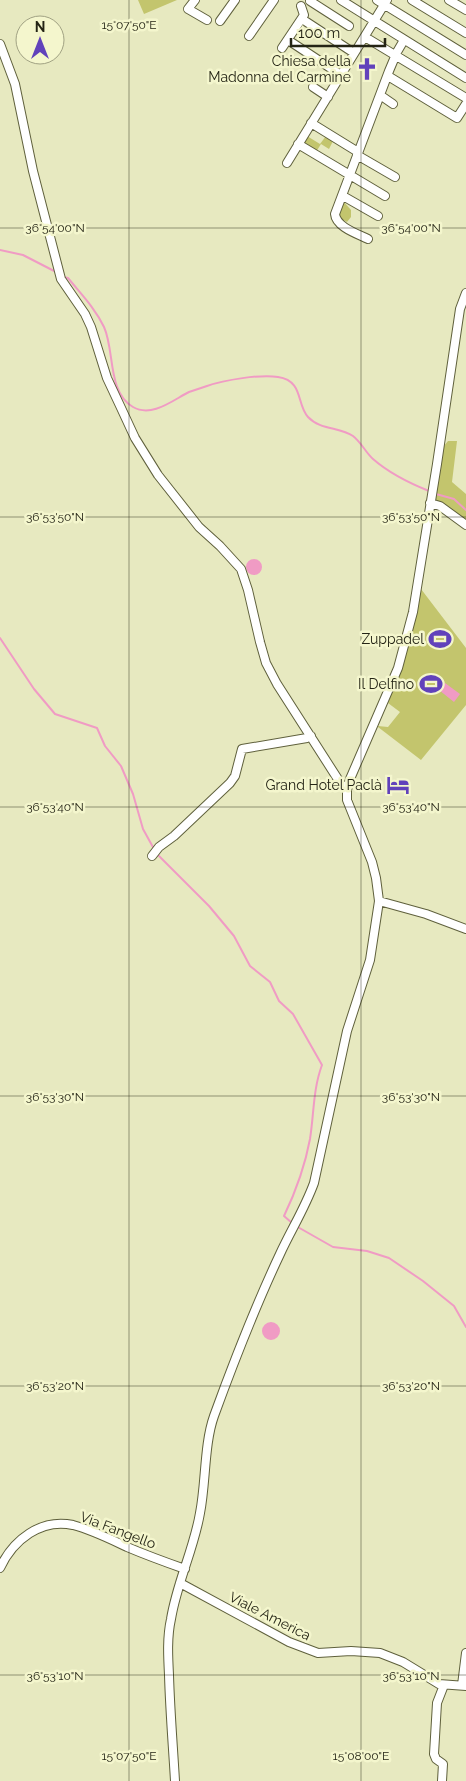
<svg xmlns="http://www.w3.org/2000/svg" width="466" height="1781" font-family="Raleway,sans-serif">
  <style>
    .green { fill: #c3c56d }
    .water { fill: #f09bc4 }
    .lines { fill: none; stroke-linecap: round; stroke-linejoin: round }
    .stream { stroke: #f09bc4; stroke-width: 2 }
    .minor-casing { stroke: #5f603c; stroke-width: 10 }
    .minor { stroke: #fff; stroke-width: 8 }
    .ticks { fill: none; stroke: #242415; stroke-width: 1; stroke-opacity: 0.45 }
    .labels { text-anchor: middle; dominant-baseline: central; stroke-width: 5; stroke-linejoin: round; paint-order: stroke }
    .poi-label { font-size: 14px; fill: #242415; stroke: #f4f6cd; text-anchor: end }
    .street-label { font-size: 14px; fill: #242415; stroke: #f4f6cd }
    .ticks-label { font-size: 12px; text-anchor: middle; fill: #242415; stroke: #f4f6cd; stroke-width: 5; stroke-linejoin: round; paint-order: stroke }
  </style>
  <rect width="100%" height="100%" fill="#e7e9c0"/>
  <path class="green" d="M138,0H177L144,14Z
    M307,136L320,144L326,136L333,141L329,149L321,144L316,152L303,142Z
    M343,201L351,210V217L347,222L340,218L338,214Z
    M448,441H457L452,482L466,494V522L443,504L435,500L443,447Z
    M421,589L466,648V705L421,760L378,727V726L388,727L400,712L388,703C403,666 413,629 421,589Z"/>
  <path class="water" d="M246 567a8 8 0 1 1 16 0a8 8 0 1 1-16 0Z
    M445,683L460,694L454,702L439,690Z
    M262 1331a9 9 0 1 1 18 0a9 9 0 1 1-18 0Z"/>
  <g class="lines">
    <path class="stream" d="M0,250L23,255L58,273
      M64,277L68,278C81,294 95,308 104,327C115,351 107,392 133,407C152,418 173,400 189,392C195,390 201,388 207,386C224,380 261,374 278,377C304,381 296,404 308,417C320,430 340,427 353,436C361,442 366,453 373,459C389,473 409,483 429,491
      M436,494L454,499L466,510
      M0,638L34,689L55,714L97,728L105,746L121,766L133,794L143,829L154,849
      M156,853L209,906L234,936L250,966L270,982L279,1001L293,1014L322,1065C313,1089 314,1114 310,1139C305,1166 296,1191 284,1216L292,1223
      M296,1226L333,1247L367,1251L389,1258L423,1281L454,1306L466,1327"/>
    <defs>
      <path id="minor" d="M195,0L188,9L207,20
        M341,0L466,78
        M377,0L466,55
        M412,0L466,33
        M449,0L466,10
        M310,1L349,26
        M302,19L354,53
        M220,21L235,0
        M249,36L274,0
        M365,37L466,98
        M288,40L341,75
        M0,44L15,84L33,171L61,279L85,314L91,327L107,378L122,410L135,438L158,475L199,527L220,546L241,569L248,590L260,642L266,663L277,684L341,784L347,790
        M282,48L304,15L301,6
        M388,76L457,118L466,104
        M313,87L328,97
        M380,95L393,104
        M311,123L358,152
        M298,144L385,196
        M357,155L395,177
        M287,163L387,0
        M343,196L378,216
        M368,239C358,234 336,227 335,214L389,71L397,52L404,40
        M430,503L440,506L466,525
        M152,856L159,847L174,836L230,783L235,776L242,749L307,738L311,736
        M379,901L426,914L466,929
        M0,1568C13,1540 41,1518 73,1525C92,1530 110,1539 127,1547C146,1555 165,1562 185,1569
        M180,1583L289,1642L318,1653L351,1651L380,1653L403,1662L439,1684L466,1686
        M462,1685L466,1653
        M175,1781C173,1746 170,1711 169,1675C168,1656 167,1637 171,1619C177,1582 194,1549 200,1513C206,1483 204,1444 214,1416C234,1361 255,1307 280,1254C291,1230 305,1208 314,1183L347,1031L370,960L379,901L376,878L372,862L347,800V790L350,779L398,668L413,612L437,464L460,309L466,293
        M442,1781L443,1764L436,1759L434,1754L437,1703L444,1685"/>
    </defs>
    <use href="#minor" class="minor-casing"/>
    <use href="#minor" class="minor"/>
  </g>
  <path class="ticks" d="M129,0V1781M361,0V1781M0,228H466M0,517H466M0,807H466M0,1096H466M0,1386H466M0,1675H466"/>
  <defs>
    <symbol id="church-bare" viewBox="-9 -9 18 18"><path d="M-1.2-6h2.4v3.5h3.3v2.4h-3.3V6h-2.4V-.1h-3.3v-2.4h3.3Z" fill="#6142bb" stroke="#f4f6cd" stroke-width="2.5" paint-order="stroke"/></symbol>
    <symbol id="stadium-bare" viewBox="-9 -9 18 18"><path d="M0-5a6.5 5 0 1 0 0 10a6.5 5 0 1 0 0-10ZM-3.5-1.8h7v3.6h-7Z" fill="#6142bb" stroke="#f4f6cd" stroke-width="2.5" paint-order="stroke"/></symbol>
    <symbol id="hotel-bare" viewBox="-9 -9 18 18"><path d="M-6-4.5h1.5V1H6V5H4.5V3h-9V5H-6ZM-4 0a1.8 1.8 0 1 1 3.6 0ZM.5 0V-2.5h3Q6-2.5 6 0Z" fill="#6142bb" stroke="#f4f6cd" stroke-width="2.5" paint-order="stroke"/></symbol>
  </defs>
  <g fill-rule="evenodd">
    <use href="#church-bare" x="351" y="53" width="32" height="32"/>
    <use href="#stadium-bare" x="424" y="623" width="32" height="32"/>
    <use href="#stadium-bare" x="415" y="668" width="32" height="32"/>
    <use href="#hotel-bare" x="382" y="769" width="32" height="32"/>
  </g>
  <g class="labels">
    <g class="poi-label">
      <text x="351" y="61">Chiesa della<tspan x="351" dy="16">Madonna del Carmine</tspan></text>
      <text x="424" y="639">Zuppadel</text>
      <text x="414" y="684">Il Delfino</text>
      <text x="382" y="785">Grand Hotel Paclà</text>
    </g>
    <g class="street-label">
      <text transform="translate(118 1530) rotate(21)">Via Fangello</text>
      <text transform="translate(270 1616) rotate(27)">Viale America</text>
    </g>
  </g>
  <g class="ticks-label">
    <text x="129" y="29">15°07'50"E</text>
    <text x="55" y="232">36°54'00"N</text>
    <text x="411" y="232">36°54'00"N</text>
    <text x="55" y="521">36°53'50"N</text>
    <text x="411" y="521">36°53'50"N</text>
    <text x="55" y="811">36°53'40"N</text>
    <text x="411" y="811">36°53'40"N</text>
    <text x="55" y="1101">36°53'30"N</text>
    <text x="411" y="1101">36°53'30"N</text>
    <text x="55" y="1390">36°53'20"N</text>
    <text x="411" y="1390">36°53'20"N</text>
    <text x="55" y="1680">36°53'10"N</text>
    <text x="411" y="1680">36°53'10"N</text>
    <text x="129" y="1760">15°07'50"E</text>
    <text x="361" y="1760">15°08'00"E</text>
  </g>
  <g transform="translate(40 40)"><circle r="24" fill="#f4f6cd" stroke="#a1a283"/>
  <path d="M0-4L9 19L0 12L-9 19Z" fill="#6142bb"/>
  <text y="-8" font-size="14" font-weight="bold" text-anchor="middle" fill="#242415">N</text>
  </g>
  <path d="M291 38v8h94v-8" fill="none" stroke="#242415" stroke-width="2.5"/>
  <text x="298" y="38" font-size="15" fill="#242415" stroke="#f4f6cd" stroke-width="4" paint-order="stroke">100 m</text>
</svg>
